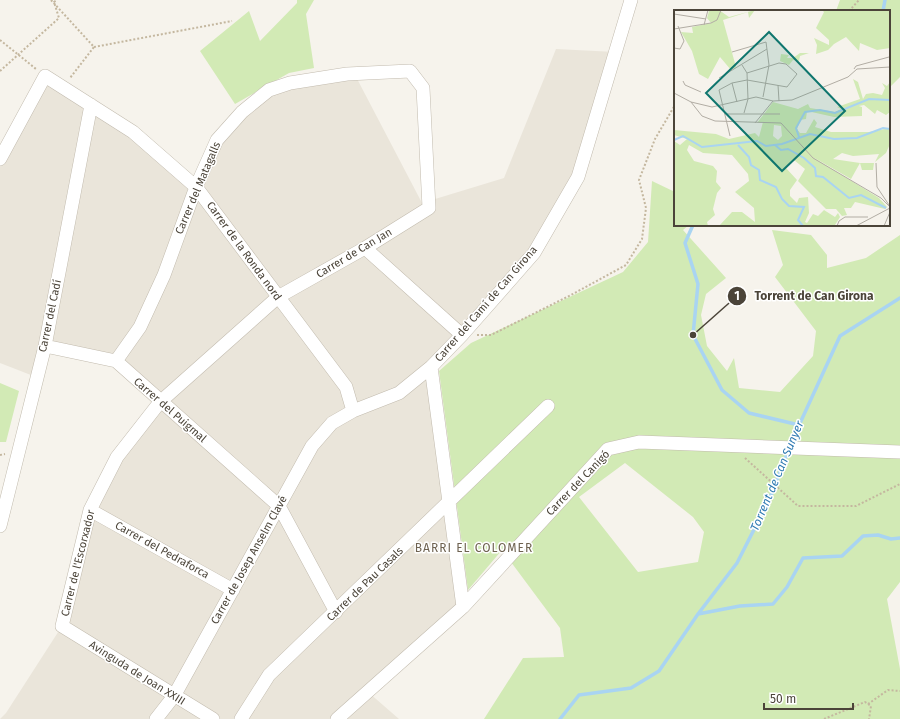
<svg xmlns="http://www.w3.org/2000/svg" width="900" height="719" font-family="'Fira Sans',sans-serif">
  <style>
    .residential { fill: #eae5da }
    .green { fill: #d2eab5; fill-rule: evenodd }
    .lines { fill: none; stroke-linecap: round; stroke-linejoin: round }
    .stream { stroke: #a9d4f2; stroke-width: 3.5 }
    .minor-casing { stroke: #c2bbae; stroke-width: 14 }
    .path { stroke: #c4b79f; stroke-width: 2; stroke-dasharray: 2 2; stroke-linecap: butt }
    .minor { stroke: #fff; stroke-width: 13 }
    .labels { text-anchor: middle; dominant-baseline: central; stroke-width: 3; stroke-linejoin: round; paint-order: stroke }
    .street-label { font-size: 11px; fill: #4b4439; stroke: #fff }
    .water-label { font-size: 12px; font-style: italic; fill: #2e7ab2; stroke: #fff }
    .neighbourhood-label { font-size: 12px; letter-spacing: 1px; fill: #6e6250; stroke: #fff }
    .inset-river { fill: none; stroke: #a9d4f2; stroke-width: 2 }
    .inset-road { fill: none; stroke: #b2ada4; stroke-width: 1 }
    .view { fill: #0f766e; fill-opacity: 0.15; stroke: #0f766e; stroke-width: 2 }
    .inset-edge { fill: none; stroke: #4b4439; stroke-width: 2 }
    .leader { fill: none; stroke: #4b4439; stroke-width: 1.5 }
    .callout-dot { fill: #4b4439; stroke: #fff; stroke-width: 1.5 }
    .mark-label { font-size: 12px; text-anchor: middle; font-weight: bold; fill: #fff }
    .callout-label { font-size: 12px; text-anchor: middle; font-weight: bold; fill: #4b4439; stroke: #fff; stroke-width: 3; stroke-linejoin: round; paint-order: stroke }
  </style>
  <rect width="100%" height="100%" fill="#f6f3ec"/>
  <path class="residential" d="M556,49L615,52L578,177L534,253L431,367L463,607L368,692L399,719H0L6,713L62,626L90,509L160,402L116,361L45,346L36,377L0,363V159L45,76L133,132L196,187L217,140L269,90L354,73L422,203L504,178Z"/>
  <path class="green" d="M297,0H314L306,14L314,68L289,73L235,104L200,51L249,11L260,41L297,3Z
    M840,0H900V77L889,88V11H836Z
    M652,181L675,192V225H689L683,230L726,278L706,294L701,315L707,346L727,371L734,358L739,388L780,392L813,356L816,331L775,277L783,265L772,230L811,235L827,255V268L866,258L900,235V582L887,599L900,669V719H484L523,658L564,657L560,628L502,550L468,590L439,371L471,343L623,272L648,242ZM625,463L693,517L704,532L698,562L638,572L579,497Z
    M0,383L19,391L6,442H0Z"/>
  <g class="lines">
    <path class="stream" d="M883,11L885,0
      M693,225L685,243L698,284L693,335L722,390L749,413L799,425
      M790,445L840,336L900,298
      M698,614L740,606L773,604L787,587L803,558L842,556L863,536L878,535L891,539L900,538
      M560,719L579,695L631,688L659,671L698,614L737,563L770,498L788,451"/>
    <defs>
      <path id="minor" d="M0,159L45,76L133,132L196,187L346,387L353,411
        M365,248L462,335
        M45,346L116,361L279,506L336,612
        M116,361L140,327L164,275L196,187L217,140L242,112L269,90L290,83L347,74L410,71L423,88L429,208L365,248L278,297L160,402L117,457L90,510L62,626L213,719
        M431,367L463,607
        M90,510L233,590
        M0,526L45,346L91,105
        M156,719L174,696L312,446L332,423L353,411L399,393L431,367L462,335L534,253L578,177L631,0
        M241,719L269,675L548,406
        M337,719L463,607L608,449L639,442L900,452"/>
    </defs>
    <use href="#minor" class="minor-casing"/>
    <path class="path" d="M51,0L94,47L70,78
      M849,11L859,0
      M0,40L36,69
      M94,47L232,21
      M0,71L59,18L54,2L57,0
      M477,335H491L571,295L626,265L642,239L646,208L639,180L655,139L675,105
      M0,455L5,454
      M745,458L798,506H856L900,484
      M868,704L888,690L900,691
      M824,719L865,702L871,706L869,719"/>
    <use href="#minor" class="minor"/>
  </g>
  <g class="labels">
    <g class="street-label">
      <text transform="translate(198 188) rotate(-67)">Carrer del Matagalls</text>
      <text transform="translate(244 251) rotate(54)">Carrer de la Ronda nord</text>
      <text transform="translate(354 253) rotate(-31)">Carrer de Can Jan</text>
      <text transform="translate(486 304) rotate(-49)">Carrer del Camí de Can Girona</text>
      <text transform="translate(50 316) rotate(-78)">Carrer del Cadí</text>
      <text transform="translate(170 410) rotate(41)">Carrer del Puigmal</text>
      <text transform="translate(578 483) rotate(-46)">Carrer del Canigó</text>
      <text transform="translate(162 550) rotate(29)">Carrer del Pedraforca</text>
      <text transform="translate(249 560) rotate(-61)">Carrer de Josep Anselm Clavé</text>
      <text transform="translate(78 563) rotate(-76)">Carrer de l'Escorxador</text>
      <text transform="translate(365 584) rotate(-44)">Carrer de Pau Casals</text>
      <text transform="translate(137 673) rotate(32)">Avinguda de Joan XXIII</text>
    </g>
    <g class="water-label">
      <text transform="translate(777 476) rotate(-67)">Torrent de Can Sunyer</text>
    </g>
    <g class="neighbourhood-label">
      <text x="474" y="548">BARRI EL COLOMER</text>
    </g>
  </g>
  <g transform="translate(674 10)">
    <rect width="216" height="216" fill="#f6f3ec"/>
    <path d="M45,0L55,7L81,0L75,8L74,2L49,10L62,57L57,60L46,47L34,69L25,64L18,41L7,22L19,23L18,17L37,13L33,8L35,1ZM148,0H216V38L203,40L186,33L185,41L172,27L160,34L154,40L142,44L143,35L140,28L155,35V30L142,18L150,2ZM126,43H135L126,46L125,51L119,50L115,55L106,51L107,44L115,45L113,48H119ZM179,69L184,72L189,89L192,84L199,83L208,85L211,78L208,73L213,76L216,72V102L212,105L203,100L201,104L190,95L185,96L188,97V106L160,107L133,101L132,109L126,110L123,119L126,123H132L140,109L143,113L141,117L157,122H195L216,118V134L212,143L201,152L205,144L179,146L168,143L159,149L186,153L177,169L137,146L205,188L213,197L211,199L181,192L177,198H170L173,205L168,206L162,199H152L124,171L131,159L120,150L112,158L123,170L116,180V186L123,193L125,188L134,187L135,203L131,212L133,213L139,204L144,206L150,200L161,207L164,203L166,207L161,215L45,216L58,202H68L81,212L80,198L61,182L75,171L74,164L58,145L29,143L15,135L13,140L20,151L39,156L43,161L42,172L47,178L43,183L39,199L41,205L33,212L34,216H0V131L6,135L13,129L0,125V120L42,124L55,129L81,123L85,127L89,112L83,113L99,92L124,99L134,94L136,98L161,102L167,99L163,97L186,89ZM100,115L107,116L108,126L104,130L99,126ZM186,153H200L199,160H188Z" fill="#d2eab5" fill-rule="evenodd"/>
    <path class="inset-river" d="M125,127L122,118L131,102L146,100L161,103L195,89L216,90M0,130L9,126L28,137L83,131L92,136L108,134L136,124L160,129L183,128L209,118L216,119M64,135L75,147L77,155L85,160L86,170L102,177L108,189L115,196L130,197L124,210L129,216M101,135L107,140L114,139L130,148L141,158L142,166L149,167L175,188L187,185L212,198"/>
    <path class="inset-road" d="M0,4L32,9M30,15L34,0M0,19L37,13L43,10L47,0M0,38L6,39L10,31L4,16M58,42L92,32L95,55L89,87M68,55L73,63L74,89L70,103M180,59L182,56L215,47M45,68L93,39M9,71L11,75L27,82M58,73L63,92M104,75L105,91M0,83L17,92L38,97L82,87L99,91L118,90L174,67L183,59L216,57M17,92L28,106L41,111L107,113L139,148L207,188L216,197M51,104H106M81,113L99,91M56,126L45,80L58,73L73,70L113,77L123,64L112,54L105,53L73,63M202,153L203,177L215,195M163,216L165,211L171,207H194M182,216L216,198M210,216L216,202"/>
    <path class="view" d="M95,22L171,101L108,161L32,83Z"/>
    <rect width="216" height="216" class="inset-edge"/>
  </g>
  <path class="leader" d="M693 335L737 296"/>
  <g class="callout-dot">
    <circle cx="693" cy="335" r="4"/>
    <circle cx="737" cy="296" r="10"/>
  </g>
  <g class="mark-label">
    <text x="737" y="300">1</text>
  </g>
  <g class="callout-label">
    <text x="814" y="300">Torrent de Can Girona</text>
  </g>
  <path d="M764 703v6h89v-6" fill="none" stroke="#4b4439" stroke-width="2"/>
  <text x="770" y="703" font-size="12" fill="#4b4439" stroke="#ffffff" stroke-width="3" paint-order="stroke">50 m</text>
</svg>
